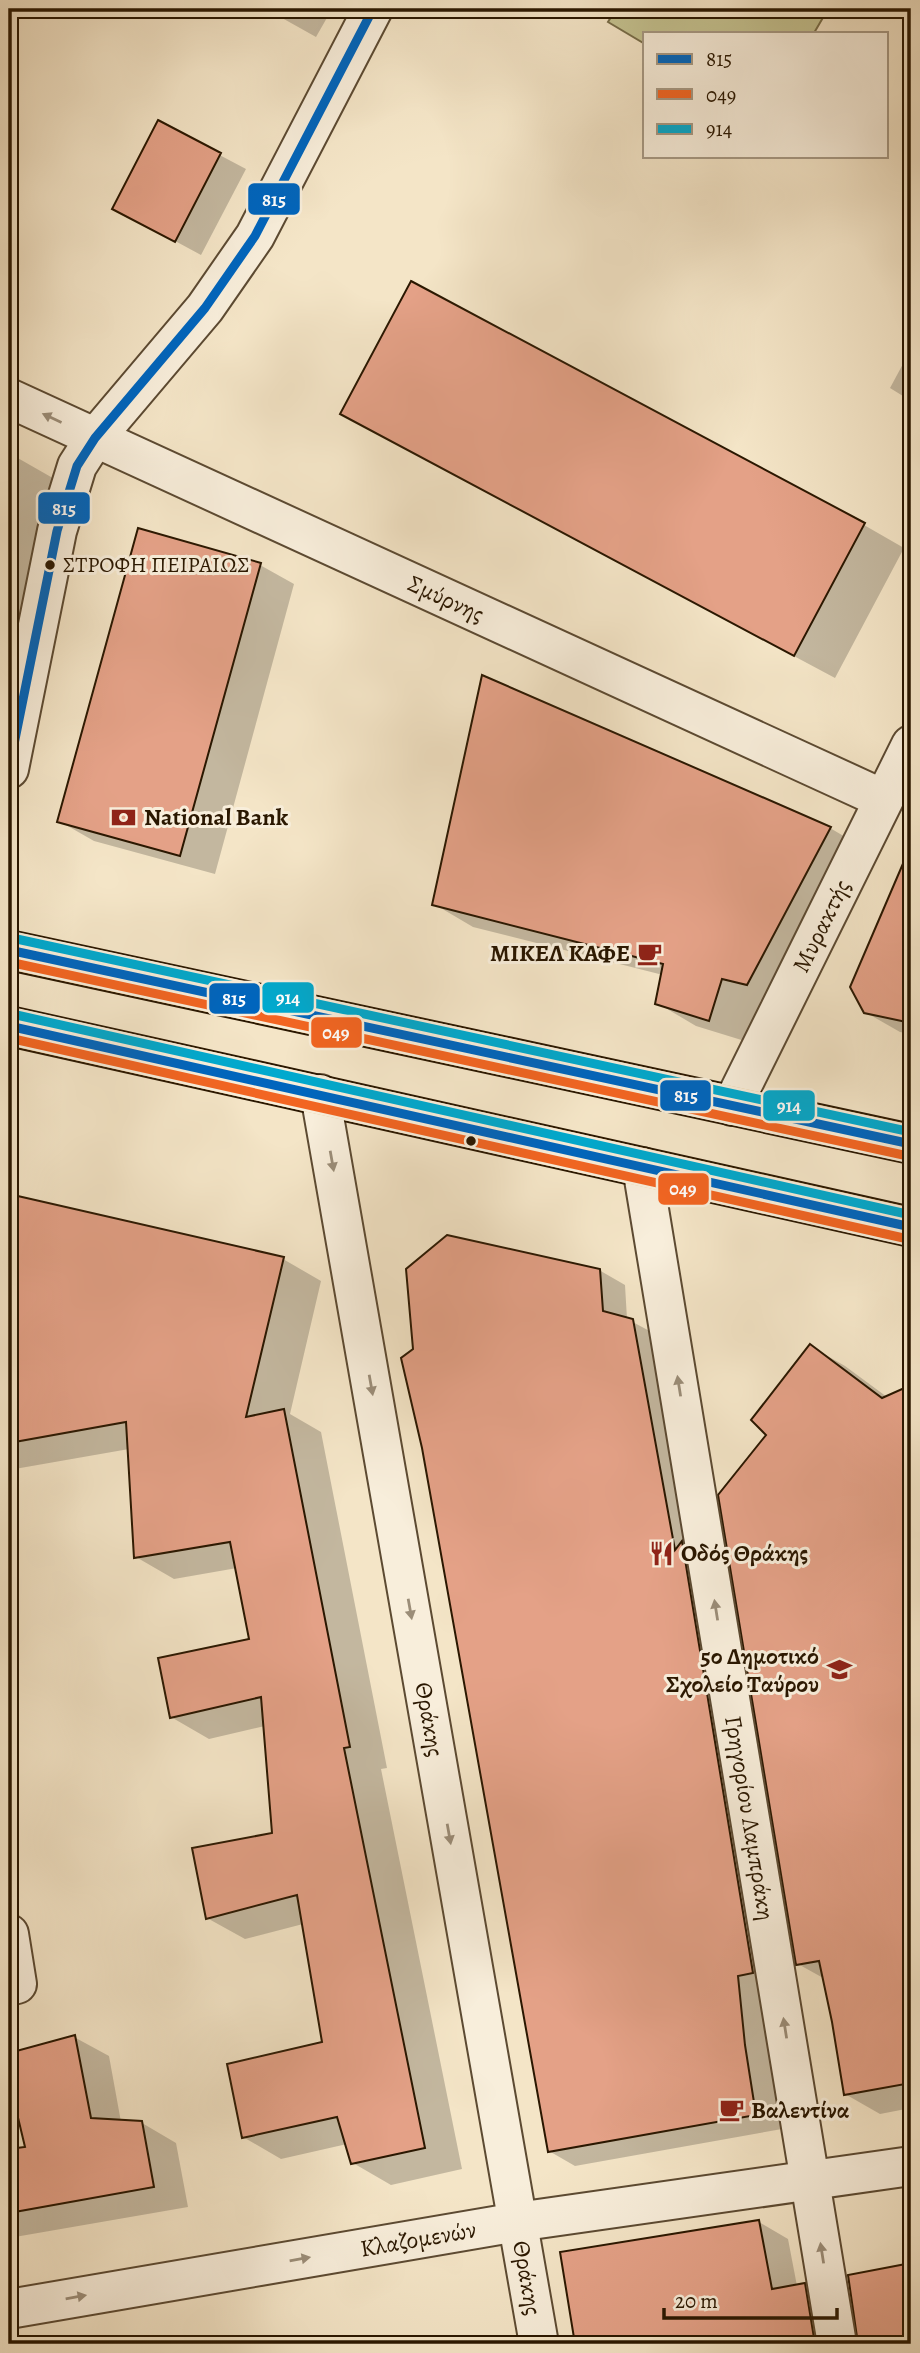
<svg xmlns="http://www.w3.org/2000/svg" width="920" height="2353" font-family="Alegreya,serif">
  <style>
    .green { fill: #c4c290; stroke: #776c48; stroke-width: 2 }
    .shadow { fill: #0003 }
    .building { fill: #e4a187; stroke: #2a1700; stroke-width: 2 }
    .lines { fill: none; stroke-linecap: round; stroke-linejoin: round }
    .minor-casing { stroke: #5c4a32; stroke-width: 42 }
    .major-casing { stroke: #2a1700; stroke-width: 42 }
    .minor { stroke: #f8eedb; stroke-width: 38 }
    .major { stroke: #eac284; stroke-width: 38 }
    .bus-1-casing { stroke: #f8eedb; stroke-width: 14 }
    .bus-2-casing { stroke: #f8eedb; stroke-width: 14 }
    .bus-3-casing { stroke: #f8eedb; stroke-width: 14 }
    .bus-1 { stroke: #0065bd; stroke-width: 9 }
    .bus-2 { stroke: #f26522; stroke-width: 9 }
    .bus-3 { stroke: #00a9ce; stroke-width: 9 }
    .oneway { fill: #9b8d78 }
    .bus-dot { fill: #2a1700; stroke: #f8eedb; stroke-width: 2.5 }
    .labels { text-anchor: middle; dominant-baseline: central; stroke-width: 6; stroke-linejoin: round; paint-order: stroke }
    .bus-label { font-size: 22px; fill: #2a1700; stroke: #f8eedb; text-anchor: start }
    .street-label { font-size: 24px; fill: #2a1700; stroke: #f8eedb }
    .poi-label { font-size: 24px; font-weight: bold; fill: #2a1700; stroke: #f8eedb; text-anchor: start }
    .line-badge { stroke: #f8eedb; stroke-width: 2.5 }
    .badge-label { font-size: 19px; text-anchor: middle; font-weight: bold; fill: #fff }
  </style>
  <rect width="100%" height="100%" fill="#f4e5c7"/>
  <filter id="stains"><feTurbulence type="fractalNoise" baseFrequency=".00286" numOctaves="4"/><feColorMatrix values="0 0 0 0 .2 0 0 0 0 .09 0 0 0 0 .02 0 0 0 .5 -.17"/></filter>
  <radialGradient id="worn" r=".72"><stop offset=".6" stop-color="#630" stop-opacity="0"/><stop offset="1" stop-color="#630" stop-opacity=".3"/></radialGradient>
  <path class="green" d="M616,9H828L814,33H645V44L608,22Z"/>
  <path class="shadow" d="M266,9H332L316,37Z
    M159,123L246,169L201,255L140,222Z
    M911,349V401L890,388Z
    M383,436L864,525L904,548L835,678Z
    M9,453L58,481L9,756Z
    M260,565L294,584L215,874L94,841L59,821Z
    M483,677L830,828L869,851L787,1006L761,1000L748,1042L696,1026L657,1003L663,975L473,927L434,904Z
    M908,857L911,858V1034L900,1032L865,1012Z
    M9,1196L283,1259L321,1281L290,1414L321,1432L387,1768L381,1769L462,2169L391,2185L353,2163L347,2144L281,2159L243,2137L324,2043L303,1924L245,1939L207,1918L274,1835L265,1726L209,1739L171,1717L251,1641L237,1568L174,1579L136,1557L129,1449L9,1470Z
    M599,1270L625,1285L627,1319L659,1336L782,2129L575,2166L549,2151Z
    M810,1346L845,1366L887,1397L911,1387V1664L894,1666L911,1779V2108L880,2114L845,2094L825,1979L798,1964Z
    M9,1853L13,1855L20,1924L9,1926Z
    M74,2037L109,2056L121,2122L142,2123L176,2143L188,2207L9,2238V2151L27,2148L9,2073V2054Z
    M759,2222L788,2239L797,2286L804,2284L834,2302L841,2344H577L562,2254Z
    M911,2265V2344H860L850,2276Z"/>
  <path class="building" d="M158,120L221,153L175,242L112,209Z
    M411,281L865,523L794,656L340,414Z
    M138,528L261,563L180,856L57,822Z
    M482,675L831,827L747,985L722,979L709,1021L655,1004L663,964L432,905Z
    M911,845V1023L864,1013L850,987Z
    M9,1194L284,1257L246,1417L284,1409L350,1747L344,1748L425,2148L351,2164L337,2117L242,2138L227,2064L322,2042L297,1895L206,1919L192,1848L272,1833L261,1697L170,1718L158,1658L249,1639L230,1542L134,1558L126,1422L9,1443Z
    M447,1235L600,1269L603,1311L633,1319L675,1550L682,1541L753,1973L738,1976L745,2045L756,2115L548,2152L422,1448L401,1358L413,1349L406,1269Z
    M810,1344L882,1398L911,1385V2083L844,2095L832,2022L819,1961L796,1965L718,1495L766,1435L751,1420Z
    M75,2035L91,2118L142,2121L154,2187L9,2213V2149L25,2147L9,2080V2053Z
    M759,2220L772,2289L805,2283L815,2344H575L560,2252Z
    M911,2263V2344H858L848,2275Z"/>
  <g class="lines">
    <defs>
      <g id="minor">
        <path id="s1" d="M9,398L883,799"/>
        <path d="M9,769L57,531L77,466L95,438L205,308L255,236L373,9"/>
        <path id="s2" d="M320,1094L539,2344"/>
        <path id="s3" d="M732,1106L911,745"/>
        <path id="s4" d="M642,1167L837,2344"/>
        <path d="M9,1934L17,1984L9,1986"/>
        <path id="s5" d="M9,2309L517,2222L911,2166"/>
      </g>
      <path id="major" d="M9,950L911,1144
        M9,1026L911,1227"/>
    </defs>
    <use href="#minor" class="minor-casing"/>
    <use href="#major" class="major-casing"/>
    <use href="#minor" class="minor"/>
    <use href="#major" class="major"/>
    <defs>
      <path id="bus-1" d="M9,769L57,531L77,466L95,438L205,308L255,236L373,9
        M9,950L911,1144
        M9,1026L911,1227"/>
      <path id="bus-2" d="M9,962L908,1156
        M9,1038L908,1239"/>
      <path id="bus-3" d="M12,938L911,1132
        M12,1014L911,1215"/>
    </defs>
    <use href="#bus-1" class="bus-1-casing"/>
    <use href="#bus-2" class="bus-2-casing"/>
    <use href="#bus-3" class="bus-3-casing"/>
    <use href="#bus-1" class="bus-1"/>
    <use href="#bus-2" class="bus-2"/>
    <use href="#bus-3" class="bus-3"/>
  </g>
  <defs><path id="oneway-solid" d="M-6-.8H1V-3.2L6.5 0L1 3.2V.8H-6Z" transform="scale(1.75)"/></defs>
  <g class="oneway">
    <use href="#oneway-solid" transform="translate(52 418) rotate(-155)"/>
    <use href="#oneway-solid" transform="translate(332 1161) rotate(80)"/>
    <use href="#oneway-solid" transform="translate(371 1385) rotate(80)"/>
    <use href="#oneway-solid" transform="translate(679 1386) rotate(-99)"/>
    <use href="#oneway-solid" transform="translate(410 1609) rotate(80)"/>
    <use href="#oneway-solid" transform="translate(716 1610) rotate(-99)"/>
    <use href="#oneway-solid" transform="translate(449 1834) rotate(80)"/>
    <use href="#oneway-solid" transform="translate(785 2028) rotate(-99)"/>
    <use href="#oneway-solid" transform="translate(822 2253) rotate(-99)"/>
    <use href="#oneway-solid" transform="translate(300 2259) rotate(-10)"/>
    <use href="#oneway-solid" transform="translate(76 2297) rotate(-10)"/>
  </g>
  <defs>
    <symbol id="bank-bare" viewBox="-9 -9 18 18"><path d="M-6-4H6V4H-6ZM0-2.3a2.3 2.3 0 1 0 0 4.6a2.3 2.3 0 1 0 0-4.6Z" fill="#8f2418" stroke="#f8eedb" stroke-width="2.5" paint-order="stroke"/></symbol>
    <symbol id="cafe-bare" viewBox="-9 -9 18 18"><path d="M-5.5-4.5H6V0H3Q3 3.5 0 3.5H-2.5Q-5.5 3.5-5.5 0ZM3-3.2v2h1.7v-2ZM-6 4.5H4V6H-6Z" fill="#8f2418" stroke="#f8eedb" stroke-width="2.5" paint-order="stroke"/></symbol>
    <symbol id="restaurant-bare" viewBox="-9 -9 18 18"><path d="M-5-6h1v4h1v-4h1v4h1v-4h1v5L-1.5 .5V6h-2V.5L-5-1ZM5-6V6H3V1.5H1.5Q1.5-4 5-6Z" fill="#8f2418" stroke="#f8eedb" stroke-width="2.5" paint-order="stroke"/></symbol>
    <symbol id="school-bare" viewBox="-9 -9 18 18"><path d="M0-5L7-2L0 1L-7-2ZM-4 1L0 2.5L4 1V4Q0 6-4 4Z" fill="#8f2418" stroke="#f8eedb" stroke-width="2.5" paint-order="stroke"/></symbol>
  </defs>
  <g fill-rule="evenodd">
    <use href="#bank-bare" x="106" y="800" width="35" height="35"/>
    <use href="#cafe-bare" x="632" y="936" width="35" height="35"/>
    <use href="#restaurant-bare" x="644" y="1536" width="35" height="35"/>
    <use href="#school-bare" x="822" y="1652" width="35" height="35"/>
    <use href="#cafe-bare" x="714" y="2092" width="35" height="35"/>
  </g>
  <g class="bus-dot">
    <circle cx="50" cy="565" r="6"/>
    <circle cx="471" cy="1141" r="6"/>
  </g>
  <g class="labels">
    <g class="bus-label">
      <text x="63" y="565">ΣΤΡΟΦΗ ΠΕΙΡΑΙΩΣ</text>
    </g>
    <g class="street-label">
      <text stroke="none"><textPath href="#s1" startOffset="481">Σμύρνης</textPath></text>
      <text stroke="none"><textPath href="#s3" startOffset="201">Μυρακτής</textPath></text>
      <text stroke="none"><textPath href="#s2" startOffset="635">Θράκης</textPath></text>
      <text stroke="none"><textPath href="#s4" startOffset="660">Γρηγορίου Λαμπράκη</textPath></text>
      <text stroke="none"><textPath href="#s5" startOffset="415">Κλαζομενών</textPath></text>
      <text stroke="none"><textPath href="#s2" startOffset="1202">Θράκης</textPath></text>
    </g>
    <g class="poi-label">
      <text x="144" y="817">National Bank</text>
      <text x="630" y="953" text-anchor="end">ΜΙΚΕΛ ΚΑΦΕ</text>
      <text x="681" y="1553">Οδός Θράκης</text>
      <text x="819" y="1656" text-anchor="end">5ο Δημοτικό<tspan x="819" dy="28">Σχολείο Ταύρου</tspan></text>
      <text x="751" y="2110">Βαλεντίνα</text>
    </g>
  </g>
  <g class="line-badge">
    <rect x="247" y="182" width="54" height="34" rx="7" fill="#0065bd"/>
    <rect x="37" y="491" width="54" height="34" rx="7" fill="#0065bd"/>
    <rect x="261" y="981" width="54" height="33" rx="7" fill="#00a9ce"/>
    <rect x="208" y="982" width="53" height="33" rx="7" fill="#0065bd"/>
    <rect x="310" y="1016" width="53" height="33" rx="7" fill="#f26522"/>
    <rect x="659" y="1079" width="53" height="33" rx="7" fill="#0065bd"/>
    <rect x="762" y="1089" width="54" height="33" rx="7" fill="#00a9ce"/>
    <rect x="657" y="1172" width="53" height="34" rx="7" fill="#f26522"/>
  </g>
  <g class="badge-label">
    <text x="274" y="206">815</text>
    <text x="64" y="515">815</text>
    <text x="288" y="1004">914</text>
    <text x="234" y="1005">815</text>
    <text x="336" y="1039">049</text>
    <text x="686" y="1102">815</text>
    <text x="789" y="1112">914</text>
    <text x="683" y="1195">049</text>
  </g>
  <rect width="920" height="2353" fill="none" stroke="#f4e5c7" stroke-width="35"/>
  <rect x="10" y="10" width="899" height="2332" fill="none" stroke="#2a1700" stroke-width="3.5"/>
  <rect x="18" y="18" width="885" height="2318" fill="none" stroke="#2a1700" stroke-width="2"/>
  <rect x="643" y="32" width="245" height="126" fill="#f8eedb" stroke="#a69883" stroke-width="2"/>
  <rect x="657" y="54" width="35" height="10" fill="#0065bd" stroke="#a69883" stroke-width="2"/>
  <text x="706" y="66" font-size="21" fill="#2a1700">815</text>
  <rect x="657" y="89" width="35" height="10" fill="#f26522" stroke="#a69883" stroke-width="2"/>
  <text x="706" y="102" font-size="21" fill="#2a1700">049</text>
  <rect x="657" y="124" width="35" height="10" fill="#00a9ce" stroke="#a69883" stroke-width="2"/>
  <text x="706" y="136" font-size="21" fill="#2a1700">914</text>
  <path d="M664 2308v10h173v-10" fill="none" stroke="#2a1700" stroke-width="3.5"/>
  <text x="675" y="2308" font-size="21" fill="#2a1700" stroke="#f8eedb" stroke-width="5" paint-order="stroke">20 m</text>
  <rect width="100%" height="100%" filter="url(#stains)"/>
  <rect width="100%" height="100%" fill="url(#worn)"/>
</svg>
